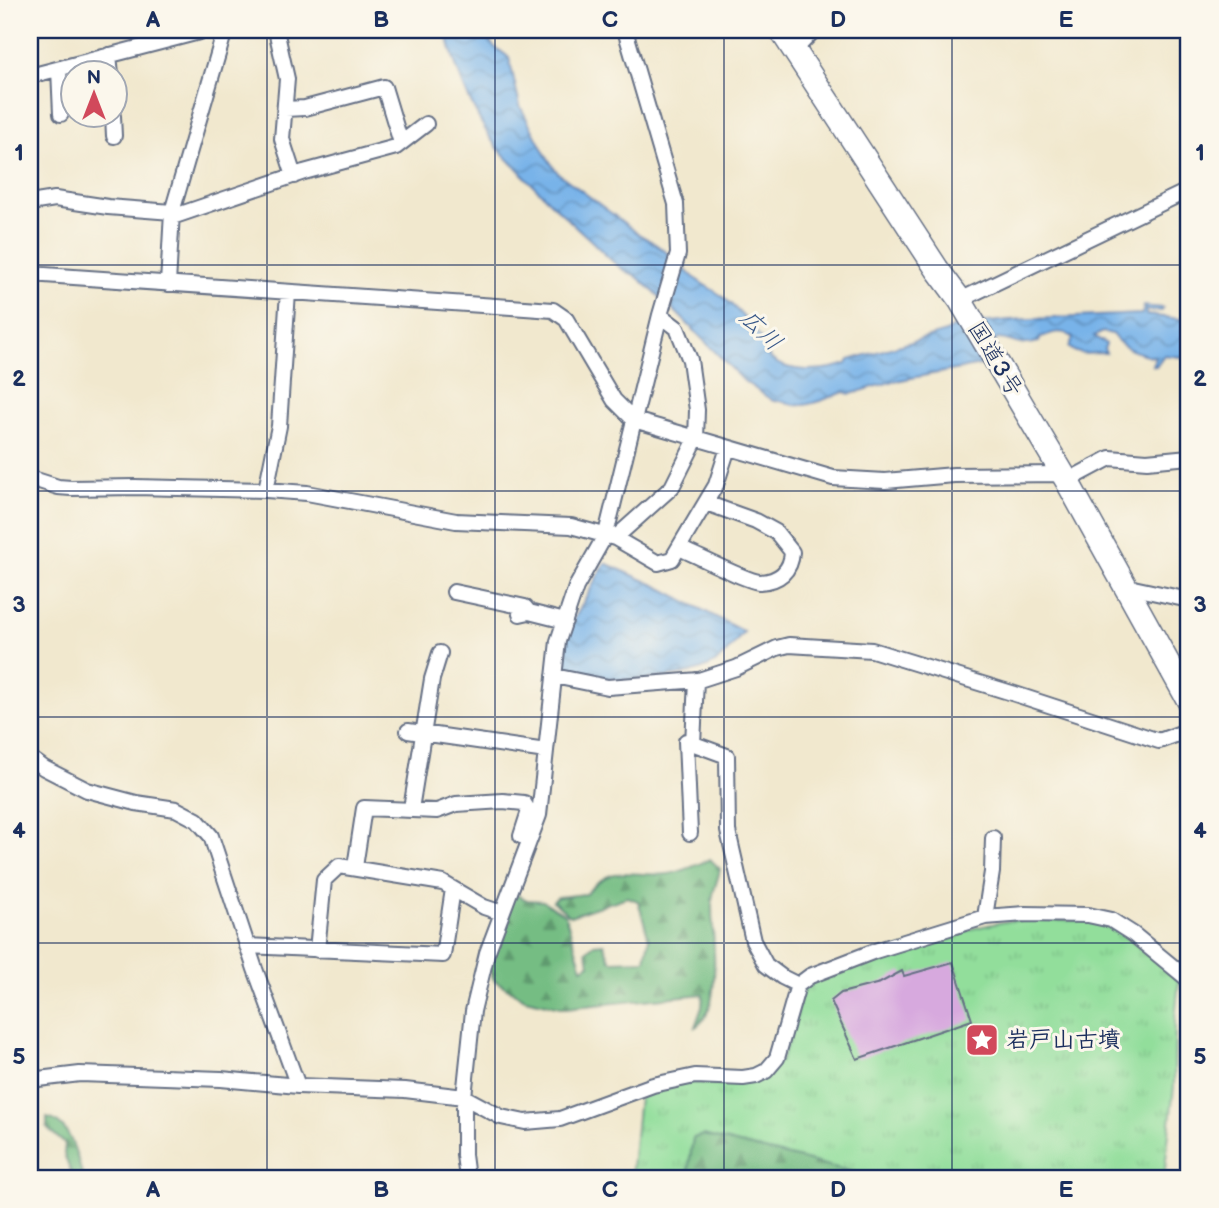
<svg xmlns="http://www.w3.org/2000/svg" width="1219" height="1208" font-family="'Balsamiq Sans','Klee One',sans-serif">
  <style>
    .grass { fill: url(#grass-tufts); stroke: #56867c; stroke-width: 2 }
    .forest { fill: url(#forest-firs); stroke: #487670; stroke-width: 2 }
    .water { fill: url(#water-waves); stroke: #4a71a4; stroke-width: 2 }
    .building { fill: #d7a9de }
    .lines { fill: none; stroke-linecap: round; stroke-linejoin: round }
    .minor-casing { stroke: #667085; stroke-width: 18 }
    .trunk-casing { stroke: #667085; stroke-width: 26 }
    .minor { stroke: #fff; stroke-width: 14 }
    .trunk { stroke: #fff; stroke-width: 23 }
    .grid { fill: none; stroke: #1b2f5e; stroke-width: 2; stroke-opacity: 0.55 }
    .labels { text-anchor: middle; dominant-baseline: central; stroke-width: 6; stroke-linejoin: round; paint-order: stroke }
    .street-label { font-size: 23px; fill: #1b2f5e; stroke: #fbf7ec }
    .poi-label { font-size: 23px; font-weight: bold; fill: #1b2f5e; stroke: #fbf7ec; text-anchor: start }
    .water-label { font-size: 24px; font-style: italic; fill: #375788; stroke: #fbf7ec }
    .neatline { fill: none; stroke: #1b2f5e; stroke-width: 2.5 }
    .grid-label { font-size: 23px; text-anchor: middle; font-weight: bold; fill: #1b2f5e }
  </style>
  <defs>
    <pattern id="grass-tufts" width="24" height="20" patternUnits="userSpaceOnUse" patternTransform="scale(1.75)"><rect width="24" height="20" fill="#92de9b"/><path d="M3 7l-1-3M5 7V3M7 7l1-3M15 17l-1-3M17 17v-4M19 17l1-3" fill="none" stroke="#7dbf88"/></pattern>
    <pattern id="forest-firs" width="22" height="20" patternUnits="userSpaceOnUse" patternTransform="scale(1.75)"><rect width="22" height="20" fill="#75bd83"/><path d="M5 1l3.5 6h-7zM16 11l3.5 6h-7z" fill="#5f9a6e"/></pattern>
    <pattern id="water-waves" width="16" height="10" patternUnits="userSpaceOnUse" patternTransform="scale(1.75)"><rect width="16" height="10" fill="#78b3e9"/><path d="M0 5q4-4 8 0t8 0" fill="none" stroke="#6292c0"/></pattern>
  </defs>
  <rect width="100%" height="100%" fill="#fbf7ec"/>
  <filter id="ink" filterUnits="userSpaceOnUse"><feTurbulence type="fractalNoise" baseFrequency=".0143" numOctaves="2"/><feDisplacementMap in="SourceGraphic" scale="14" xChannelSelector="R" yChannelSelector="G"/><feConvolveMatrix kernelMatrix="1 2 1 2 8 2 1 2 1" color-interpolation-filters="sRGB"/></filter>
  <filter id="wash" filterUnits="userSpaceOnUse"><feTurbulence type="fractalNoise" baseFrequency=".00686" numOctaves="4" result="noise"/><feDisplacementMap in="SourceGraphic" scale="28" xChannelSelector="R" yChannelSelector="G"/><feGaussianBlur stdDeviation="1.57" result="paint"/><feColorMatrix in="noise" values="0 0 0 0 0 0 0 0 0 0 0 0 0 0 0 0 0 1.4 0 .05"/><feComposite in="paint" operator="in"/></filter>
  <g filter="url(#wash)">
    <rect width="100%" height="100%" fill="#f1e8ce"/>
    <path class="grass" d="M1014,920C1038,921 1073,918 1095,922C1123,927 1156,963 1179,980L1175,1019L1174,1087L1164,1178H631L639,1097L685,1082L717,1084L781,1061L796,1017L802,990L811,981C878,957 943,932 1014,920Z"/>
    <path class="forest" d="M710,859L720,869C718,880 713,890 712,901C711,930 725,1012 695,1027L702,1007L703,994L565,1008L525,999L494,980L489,968L513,893L527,900L543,901L565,915L582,968L590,964L586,951L594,944L603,943L611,961L645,960L649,939L638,901L627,897L570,916L553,901L558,897L586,894C612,861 633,878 668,874C683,872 697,865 710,859Z
      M47,1118C72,1123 77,1158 83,1178H73L64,1154L65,1144L47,1128Z
      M703,1135L878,1178H687L693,1138Z"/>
    <path class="water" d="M446,30H488C488,48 498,47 509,58L520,106L546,156L558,173L640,235C664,247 676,262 696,279C704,286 715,290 723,297C735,307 769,342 769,357C787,375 825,371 847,364L849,360L946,332L958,325L1010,320L1142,314L1144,306L1163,308L1162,311L1146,310V315L1189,320V358L1164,355L1156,366L1152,365L1155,357C1138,353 1122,349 1112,334L1103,332L1094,336L1106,344L1104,349L1106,353C1094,352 1079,358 1069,347L1073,338C1063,328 1051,333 1040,338L1039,342C1033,343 1027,345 1021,344C1012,343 1006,338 997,339L980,365L890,382L851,394L845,392C831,396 810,407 795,405C786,404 781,399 773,401L744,381L669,305L635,275C617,270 599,247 585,235C561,213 538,191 516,167C506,157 495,147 488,134C469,103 454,65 446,30Z
      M605,563L659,587L744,632C735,642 725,657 713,664C686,681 588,687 563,668L566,634Z"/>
    <g id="blocks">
      <path class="building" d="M953,962L972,1020L857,1059L831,1001L841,993L880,983L902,971L904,976Z"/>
    </g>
  </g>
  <g filter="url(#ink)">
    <use href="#blocks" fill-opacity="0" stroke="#667085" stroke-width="2"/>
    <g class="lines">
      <defs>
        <path id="minor" d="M276,30L287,79L282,139L294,176
          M794,51L814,30
          M109,55L111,74
          M59,69L61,114
          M30,76L207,30
          M285,109L305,108L384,87L401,143
          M113,116L114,136
          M30,203L55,199L108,207L172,212
          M172,217L304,172L396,147L426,124
          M30,274L553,310L566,319L614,400L634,420L833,478L885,481L954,475L1063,474
          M168,284L172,212L225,30
          M960,300L1189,190
          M30,478L58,487L71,488L135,487L266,490L307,493L456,521L571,526L615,538L658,563L672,559L716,485L728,448
          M1067,481L1110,458L1147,461L1189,457
          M266,490L279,426L288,292
          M615,538L672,487L696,439L697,410L690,360L677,328L660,315
          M679,548C694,554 748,582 760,582C779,581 791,571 792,552L776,532L756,521L706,503
          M1124,586L1189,600
          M454,592L525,607L529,612
          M520,614L529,612L565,621
          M554,676L608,687L699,680L736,668L777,648L789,645L872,650L1015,694L1159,741L1189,730
          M408,731L546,751
          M693,744L696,680
          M30,758L44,768L87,790L136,803L176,809L197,820L211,836L255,969L298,1086
          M411,809L432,679L440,653
          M690,833L686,741L727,756L728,831L753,941L766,965L782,977L798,985
          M355,867L364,808L437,811L456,804L503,801L524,803L529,811L521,836
          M985,917L992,872L993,838
          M247,946L443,955L453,889
          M317,950L324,880L339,866L443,883L484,907L502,913
          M30,1080L80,1074L221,1079L298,1086L405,1090L464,1097L501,1117L525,1122L560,1119L653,1085L695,1076L743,1078L756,1076L766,1071L777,1058L798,985L810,976L875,951L985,917L1025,914L1088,915L1111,920L1133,934L1189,980
          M467,1178L464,1155V1097L473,1011L487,953L539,815L558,641L576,587L606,534L660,315L678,254L676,204L625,30"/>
        <path id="trunk" d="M781,30L937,269L960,300L1067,481L1189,701"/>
      </defs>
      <use href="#minor" class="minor-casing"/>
      <use href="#trunk" class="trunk-casing"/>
      <use href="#minor" class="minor"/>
      <use href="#trunk" class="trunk"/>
    </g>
  </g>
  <path class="grid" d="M267,30V1178M495,30V1178M724,30V1178M952,30V1178M30,265H1189M30,491H1189M30,717H1189M30,943H1189"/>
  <defs>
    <symbol id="sight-square" viewBox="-11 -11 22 22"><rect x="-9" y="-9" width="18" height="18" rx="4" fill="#d1495b" stroke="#fbf7ec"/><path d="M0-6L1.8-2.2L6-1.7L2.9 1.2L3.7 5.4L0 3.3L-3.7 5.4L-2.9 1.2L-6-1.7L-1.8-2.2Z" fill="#fff"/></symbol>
  </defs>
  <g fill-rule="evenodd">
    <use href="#sight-square" x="963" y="1021" width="38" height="38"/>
  </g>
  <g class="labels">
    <g class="street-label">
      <text transform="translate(995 359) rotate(59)">国道3号</text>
    </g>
    <g class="poi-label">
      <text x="1006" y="1040">岩戸山古墳</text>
    </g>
    <g class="water-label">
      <text transform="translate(761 330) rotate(44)">広川</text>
    </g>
  </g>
  <rect width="1219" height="1208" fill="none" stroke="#fbf7ec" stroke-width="77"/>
  <g transform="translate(94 94)"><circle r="33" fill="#fbf7ec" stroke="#a1a7b3" stroke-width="2"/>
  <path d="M0-5L12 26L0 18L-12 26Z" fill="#d1495b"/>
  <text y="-10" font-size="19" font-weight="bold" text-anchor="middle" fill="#1b2f5e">N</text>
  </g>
  <rect x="38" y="38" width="1142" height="1132" class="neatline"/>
  <g class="grid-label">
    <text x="153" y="27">A</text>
    <text x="381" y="27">B</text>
    <text x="610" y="27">C</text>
    <text x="838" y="27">D</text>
    <text x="1066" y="27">E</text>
    <text x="19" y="160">1</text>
    <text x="1200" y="160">1</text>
    <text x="19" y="386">2</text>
    <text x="1200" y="386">2</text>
    <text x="19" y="612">3</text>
    <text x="1200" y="612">3</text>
    <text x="19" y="838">4</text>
    <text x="1200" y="838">4</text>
    <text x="19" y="1064">5</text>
    <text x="1200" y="1064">5</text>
    <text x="153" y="1197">A</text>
    <text x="381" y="1197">B</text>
    <text x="610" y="1197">C</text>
    <text x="838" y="1197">D</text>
    <text x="1066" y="1197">E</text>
  </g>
</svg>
